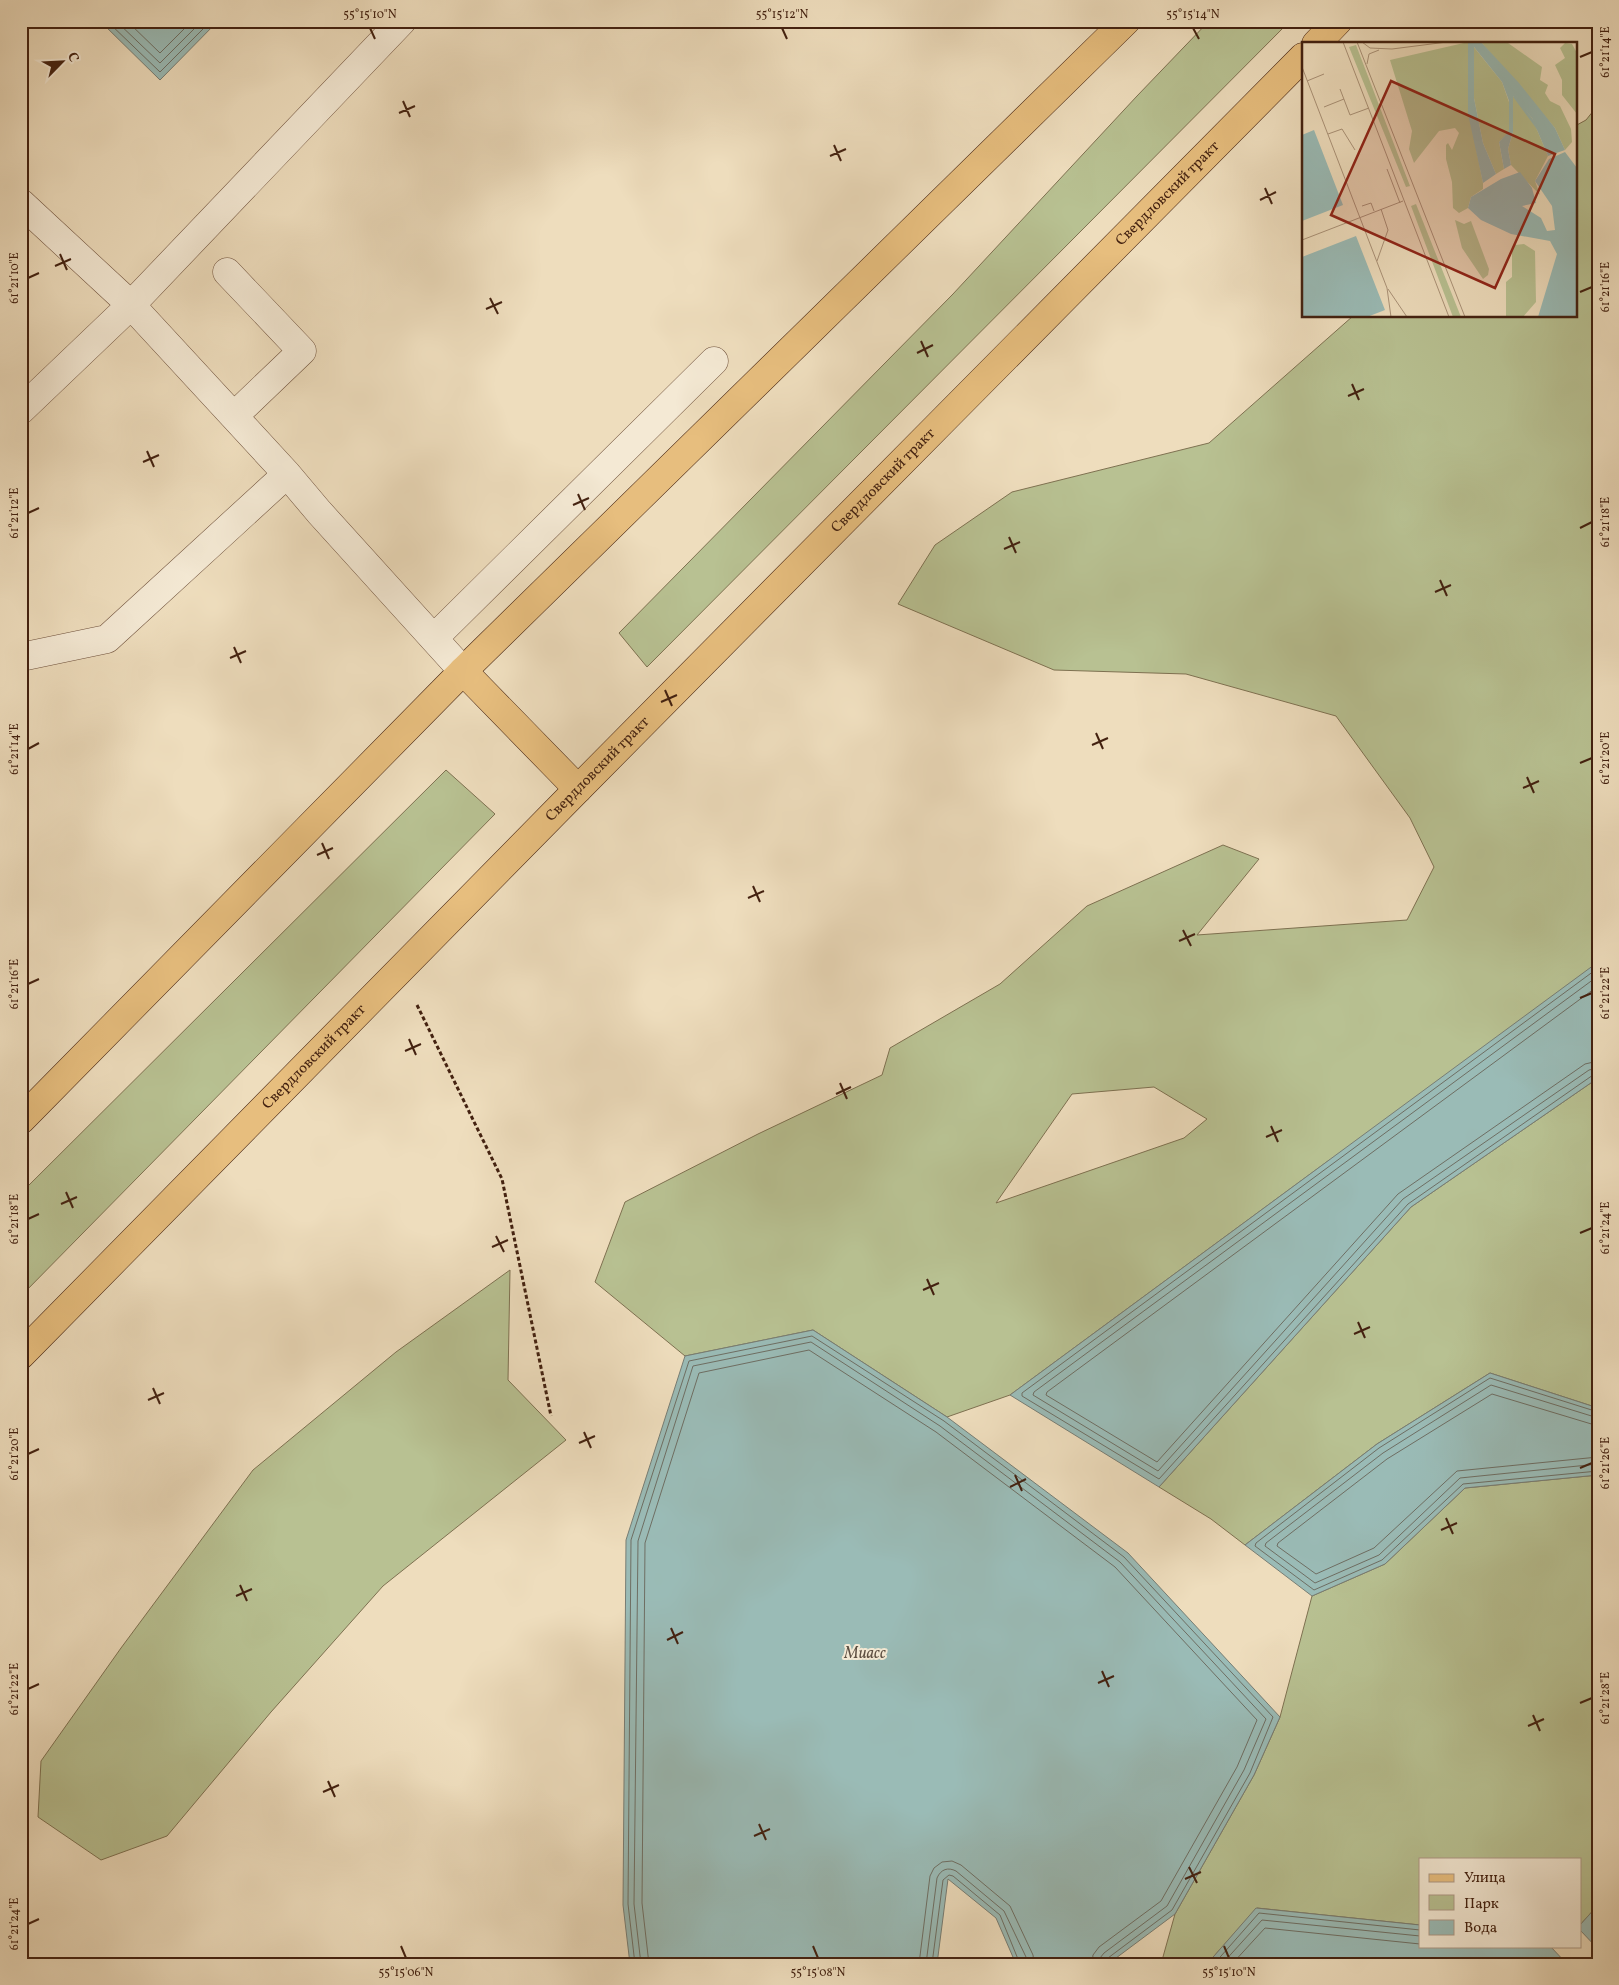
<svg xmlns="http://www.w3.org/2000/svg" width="1619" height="1985" font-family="Vollkorn,serif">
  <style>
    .green { fill: #b8c192; stroke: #7e7151; fill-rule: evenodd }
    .water { fill: #9abbb6; stroke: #777d74 }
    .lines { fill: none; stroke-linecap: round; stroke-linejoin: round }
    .shore { stroke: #6e6e63; stroke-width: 1 }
    .minor-casing { stroke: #6e503b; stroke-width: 29 }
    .major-casing { stroke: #432110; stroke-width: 29 }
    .path { stroke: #432110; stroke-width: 3; stroke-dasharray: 4 2.5; stroke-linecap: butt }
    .minor { stroke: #f4e9d4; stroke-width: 28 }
    .major { stroke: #e7be7e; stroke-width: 28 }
    .ticks { fill: none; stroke: #432110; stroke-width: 2 }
    .labels { text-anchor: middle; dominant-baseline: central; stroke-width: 4; stroke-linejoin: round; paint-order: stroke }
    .street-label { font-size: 15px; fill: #432110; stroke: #f4e9d4 }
    .water-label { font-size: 16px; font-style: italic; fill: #5d4f42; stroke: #f4e9d4 }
    .inset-river { fill: none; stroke: #9abbb6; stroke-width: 2.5 }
    .inset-road { fill: none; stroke: #aa9278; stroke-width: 1 }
    .view { fill: #8f2418; fill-opacity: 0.15; stroke: #8f2418; stroke-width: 2.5 }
    .inset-edge { fill: none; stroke: #432110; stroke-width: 2.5 }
    .neatline { fill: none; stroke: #432110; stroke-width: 2 }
    .ticks-label { font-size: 12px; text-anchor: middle; fill: #432110 }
  </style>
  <rect width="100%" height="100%" fill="#eeddbd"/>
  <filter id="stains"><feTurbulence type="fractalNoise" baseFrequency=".004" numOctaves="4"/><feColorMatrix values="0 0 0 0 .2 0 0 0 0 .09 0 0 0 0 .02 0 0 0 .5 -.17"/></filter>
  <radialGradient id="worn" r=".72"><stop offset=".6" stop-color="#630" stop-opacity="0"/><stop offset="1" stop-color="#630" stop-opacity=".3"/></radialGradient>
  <path class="green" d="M1209,21H1290L647,667L619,633L953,294L1137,96Z
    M1598,105V1000L1328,1161L1010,1395L947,1417L813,1330L685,1356L595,1282L625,1202L758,1134L882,1075L890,1048L1000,984L1087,906L1223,845L1259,859L1197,935L1407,920L1434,867L1410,818L1336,716L1186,674L1054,670L898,604L935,545L1012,492L1209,443L1353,316H1575V126L1586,120ZM1154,1087L1207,1119L1184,1138L996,1203L1072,1094Z
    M446,770L495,814L21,1296V1193Z
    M1598,1078V1408L1490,1373L1377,1444L1245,1545L1211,1519L1159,1487L1411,1207Z
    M510,1270L508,1380L566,1440L383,1586L271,1712L167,1836L101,1860L38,1817L41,1761L121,1648L253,1470L396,1352Z
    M1598,1475V1905L1580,1925V1859H1420V1925L1257,1908L1207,1964H1161L1175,1914L1254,1775L1280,1717L1312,1596L1385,1564L1465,1488Z"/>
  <path class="water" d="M100,21H218L160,80Z
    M1598,962V1078L1411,1207L1159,1487L1010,1395Z
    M813,1330L947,1417L1128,1553L1280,1717L1254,1775L1175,1914L1108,1964H1016L996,1918L948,1879L937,1964H630L623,1905L626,1540L685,1356Z
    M1490,1373L1598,1408V1475L1465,1488L1385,1564L1312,1596L1245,1545L1377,1444Z
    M1598,1905V1949L1580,1930V1925Z
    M1256,1908L1420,1925V1946H1550L1567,1964H1207Z"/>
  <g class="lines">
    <path class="shore" d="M107,21L160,72L211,21
      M116,21L160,63L202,21
      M127,21L160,53L192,21
      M1598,968L1022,1393V1396L1159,1479L1408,1204L1593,1075L1598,1074
      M1598,976L1034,1392L1033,1395L1158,1471L1403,1199L1589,1070L1598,1068
      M1598,986L1047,1392L1046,1395L1157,1462L1398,1194L1585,1064L1598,1061
      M1598,1412L1490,1378L1379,1448L1256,1543L1255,1546L1314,1590L1382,1560L1463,1484L1598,1471
      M1598,1418L1491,1385L1383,1453L1266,1543L1265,1546L1315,1583L1379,1555L1460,1478L1598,1464
      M1598,1426L1492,1394L1387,1459L1278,1543L1277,1546L1316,1574L1374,1548L1457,1471L1598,1457
      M635,1964L628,1904L631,1540L689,1361L812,1336L944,1421L1124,1557L1273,1717L1250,1773L1172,1910L1108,1958L1106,1964
      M641,1964L634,1904L638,1541L693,1366L811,1342L940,1426L1120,1562L1266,1719L1244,1770L1167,1906L1104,1953L1100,1958V1964
      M649,1964L642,1903L645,1543L699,1373L809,1350L936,1432L1115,1567L1257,1720L1237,1767L1161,1901L1099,1947L1093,1955L1092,1964
      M919,1964L930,1876L934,1868L942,1862L952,1861L961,1865L1010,1906L1033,1955L1034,1964
      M926,1964L937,1878C941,1869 948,1867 956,1871L1004,1911L1026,1957L1027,1964
      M932,1964L943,1880L949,1875L953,1876L1000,1915L1020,1964
      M1214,1964L1259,1913L1420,1930
      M1222,1964L1262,1920L1420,1936
      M1232,1964L1265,1928L1420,1944"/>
    <defs>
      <path id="minor" d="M21,203L131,305L287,474L319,512L463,671
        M227,272L302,351L234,416
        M21,410L131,305L402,21
        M434,638L714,361
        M21,657L107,639L287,474"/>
      <g id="major">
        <path d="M1316,44L1338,21"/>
        <path d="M463,671L578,789"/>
        <path d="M21,1120L463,671L1126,21"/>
        <path id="s1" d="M21,1355L578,789L1303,57"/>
      </g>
    </defs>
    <use href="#minor" class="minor-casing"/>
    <use href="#major" class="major-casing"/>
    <path class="path" d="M417,1005L502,1179L551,1416"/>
    <use href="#minor" class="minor"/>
    <use href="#major" class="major"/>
  </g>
  <path class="ticks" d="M370,28L375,39M782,28L787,39M1193,28L1199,39M1580,57L1592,52M403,101L410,117M399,113L415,106M834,145L841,161M830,156L846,149M1265,188L1272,204M1260,200L1276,192M60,254L67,270M55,266L71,259M28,278L39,273M1580,292L1592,287M490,298L498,314M486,309L502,302M921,341L928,357M917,353L933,345M1352,384L1359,400M1348,396L1364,389M147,451L154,467M143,462L159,455M578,494L585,510M573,505L589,498M28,513L39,508M1580,528L1592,522M1009,537L1016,553M1004,549L1020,542M1440,580L1447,596M1435,592L1451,585M234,647L241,663M230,658L246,651M665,690L672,706M661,702L677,695M1096,733L1103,749M1092,745L1108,738M28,749L39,743M1580,763L1592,758M1527,777L1534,793M1523,788L1539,781M322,843L329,859M317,855L333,848M753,886L760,902M748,898L764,891M1183,930L1191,946M1179,941L1195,934M28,984L39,979M1580,998L1592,993M409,1039L416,1055M405,1051L421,1044M840,1083L847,1099M836,1094L851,1087M1271,1126L1278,1142M1266,1137L1282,1130M66,1192L73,1208M61,1204L77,1197M28,1219L39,1214M1580,1233L1592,1228M496,1236L504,1252M492,1247L508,1240M927,1279L934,1295M923,1290L939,1283M1358,1322L1365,1338M1354,1334L1370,1327M153,1388L160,1404M148,1400L164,1393M584,1432L591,1448M579,1443L595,1436M28,1454L39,1449M1580,1468L1592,1463M1015,1475L1022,1491M1010,1487L1026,1479M1446,1518L1453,1534M1441,1530L1457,1523M240,1585L247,1601M236,1596L252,1589M671,1628L678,1644M667,1640L683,1632M1102,1671L1109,1687M1098,1683L1114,1676M28,1689L39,1684M1580,1703L1592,1698M1533,1715L1540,1731M1528,1726L1544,1719M328,1781L335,1797M323,1792L339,1785M759,1824L766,1840M754,1836L770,1829M1189,1867L1197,1883M1185,1879L1201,1872M28,1924L39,1919M401,1946L406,1958M813,1946L818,1958M1224,1946L1229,1958"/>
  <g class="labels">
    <g class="street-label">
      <text stroke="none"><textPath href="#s1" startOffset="1632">Свердловский тракт</textPath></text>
      <text stroke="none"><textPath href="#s1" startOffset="1228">Свердловский тракт</textPath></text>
      <text stroke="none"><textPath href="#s1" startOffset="822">Свердловский тракт</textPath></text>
      <text stroke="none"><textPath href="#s1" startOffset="418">Свердловский тракт</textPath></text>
    </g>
    <g class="water-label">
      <text x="865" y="1654">Миасс</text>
    </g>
  </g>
  <g transform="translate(1302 42)">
    <rect width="275" height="275" fill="#eeddbd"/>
    <path d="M166,0L174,106L181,141V147L169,155L166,166L157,171L151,166L150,140L144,117V103L146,101L150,108L157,91L153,86L137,89L112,121L107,107L110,89L88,18ZM179,0L206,1L240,25L238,38L246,43L243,51L248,59L258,64L269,87L270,100L263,108L253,86ZM263,1L270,2L275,11V72L260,53V38L253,23L263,16L258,6ZM54,3L108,144L104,145L47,5ZM171,4L200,40L207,60V90L197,100L202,127L194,132L181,101L172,56ZM210,53L230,76L246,114L233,139L238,153L209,123L206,107L211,90ZM114,162L159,275H151L109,164ZM153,178L162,182L169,179L187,227L186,233L181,237L160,206ZM222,202L233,209L234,260L221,275H204V240L210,235V209L213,203Z" fill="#b8c192"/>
    <path d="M166,0H179L217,41L253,86L263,108L246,114L230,76L211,54V90L206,107L209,123L202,127L197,100L207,89V59L200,40L172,5V56L181,101L194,132L181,141L166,72ZM12,88L41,163L0,179V93ZM263,110L275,126V275H236L255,212L248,199L209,192L179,178L166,166L169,155L199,137L218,130L230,146L234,161L220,164L239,176L245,189L253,188L250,164L233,139L247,117ZM54,194L83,268L65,275H0V215Z" fill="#9abbb6"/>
    <path class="inset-river" d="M212,54L237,88"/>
    <path class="inset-road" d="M41,0L147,275M55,0L163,275M60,0L68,6L90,7L145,0M65,22L67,12L77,8M0,25L85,246L89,275M5,39L22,32M38,47L48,73L67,66M22,65L42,57M26,92L40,87L53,108M85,127L98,161M60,164L69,161L72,169M0,198L101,159M75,219L86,188L79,167M86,247L105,275"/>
    <path class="view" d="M89,39L253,112L193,246L29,173Z"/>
    <rect width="275" height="275" class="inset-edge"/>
  </g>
  <rect width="1619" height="1985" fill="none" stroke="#eeddbd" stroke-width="55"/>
  <rect x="1419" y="1858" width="162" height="90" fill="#f4e9d4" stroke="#ad9986"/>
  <rect x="1429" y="1874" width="25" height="8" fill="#e7be7e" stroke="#ad9986"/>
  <text x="1464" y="1882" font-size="15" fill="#432110">Улица</text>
  <rect x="1429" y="1895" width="25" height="15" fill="#b8c192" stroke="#ad9986"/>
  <text x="1464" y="1908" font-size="15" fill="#432110">Парк</text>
  <rect x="1429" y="1920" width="25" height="15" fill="#9abbb6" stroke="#ad9986"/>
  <text x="1464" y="1932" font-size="15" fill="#432110">Вода</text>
  <g transform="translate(62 62) rotate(66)" stroke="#f4e9d4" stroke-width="4" paint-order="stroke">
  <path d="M0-4L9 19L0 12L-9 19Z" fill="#432110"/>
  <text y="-8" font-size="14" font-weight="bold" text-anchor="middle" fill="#432110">С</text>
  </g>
  <rect x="28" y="28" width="1564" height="1930" class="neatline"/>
  <g class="ticks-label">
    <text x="370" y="18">55°15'10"N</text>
    <text x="782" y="18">55°15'12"N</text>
    <text x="1193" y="18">55°15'14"N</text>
    <text transform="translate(1605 52) rotate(-90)" y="4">61°21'14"E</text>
    <text transform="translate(14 278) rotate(-90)" y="4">61°21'10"E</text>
    <text transform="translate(1605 287) rotate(-90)" y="4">61°21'16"E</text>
    <text transform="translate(14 513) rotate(-90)" y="4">61°21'12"E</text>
    <text transform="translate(1605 522) rotate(-90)" y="4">61°21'18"E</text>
    <text transform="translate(14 749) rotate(-90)" y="4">61°21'14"E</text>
    <text transform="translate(1605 758) rotate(-90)" y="4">61°21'20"E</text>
    <text transform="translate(14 984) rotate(-90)" y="4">61°21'16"E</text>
    <text transform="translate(1605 993) rotate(-90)" y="4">61°21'22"E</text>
    <text transform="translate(14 1219) rotate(-90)" y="4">61°21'18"E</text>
    <text transform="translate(1605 1228) rotate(-90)" y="4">61°21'24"E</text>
    <text transform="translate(14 1454) rotate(-90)" y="4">61°21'20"E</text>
    <text transform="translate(1605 1463) rotate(-90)" y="4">61°21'26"E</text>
    <text transform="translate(14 1689) rotate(-90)" y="4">61°21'22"E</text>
    <text transform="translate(1605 1698) rotate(-90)" y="4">61°21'28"E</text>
    <text transform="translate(14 1924) rotate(-90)" y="4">61°21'24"E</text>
    <text x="406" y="1976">55°15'06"N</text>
    <text x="818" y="1976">55°15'08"N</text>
    <text x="1229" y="1976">55°15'10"N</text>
  </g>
  <rect width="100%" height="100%" filter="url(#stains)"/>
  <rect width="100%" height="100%" fill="url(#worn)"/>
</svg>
